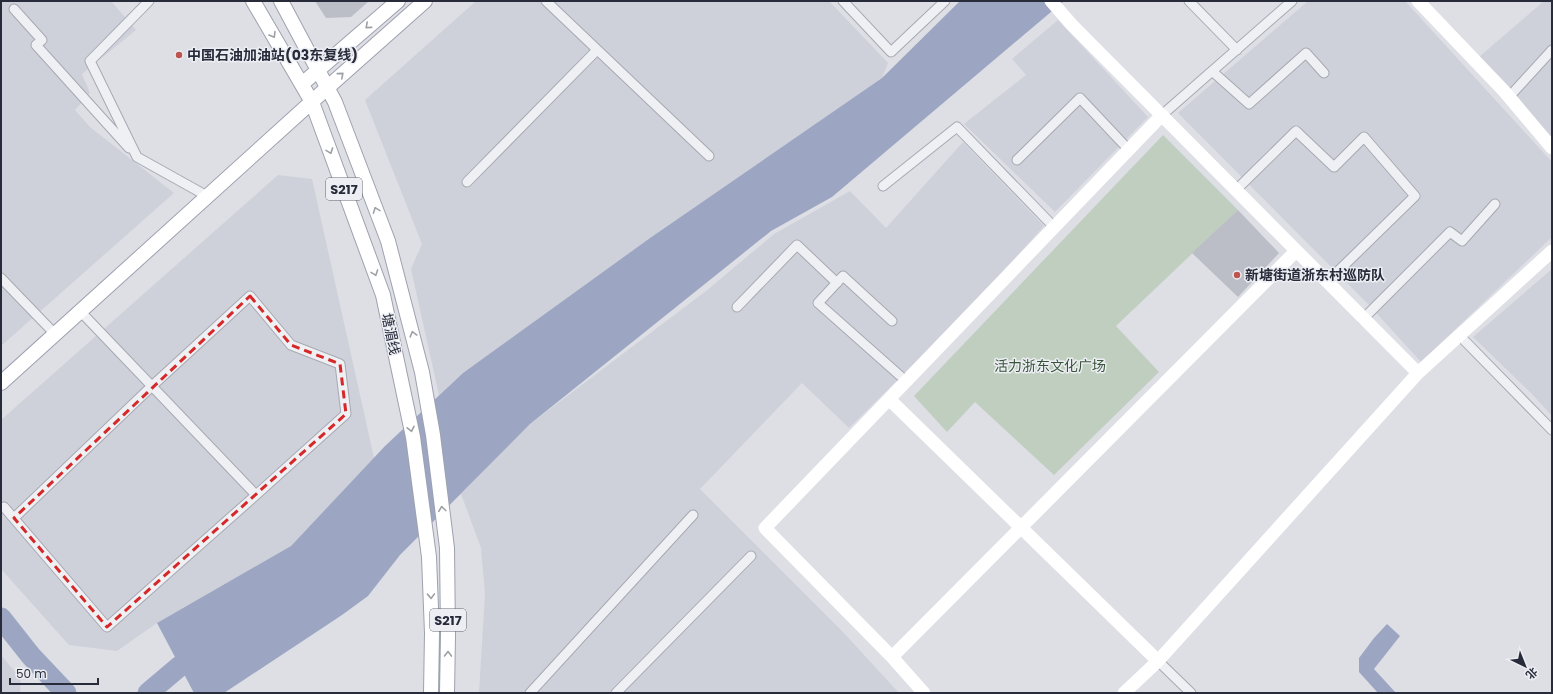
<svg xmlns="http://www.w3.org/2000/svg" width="1553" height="694" font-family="Poppins,'Noto Sans SC',sans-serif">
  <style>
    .built { fill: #cfd1da }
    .green { fill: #c0cebf }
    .water { fill: #9ca6c2 }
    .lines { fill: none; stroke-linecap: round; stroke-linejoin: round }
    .river { stroke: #9ca6c2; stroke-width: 21 }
    .building { fill: #bbbdc7 }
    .street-casing { stroke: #a7a9b2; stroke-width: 11 }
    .primary-casing { stroke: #9ea1af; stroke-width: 16 }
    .street { stroke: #eff0f4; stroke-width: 9 }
    .secondary { stroke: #fff; stroke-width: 13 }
    .primary { stroke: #fff; stroke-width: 14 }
    .oneway { stroke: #9ea0a6 }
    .marked { fill: none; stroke: #d62828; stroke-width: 3; stroke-dasharray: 8 5; stroke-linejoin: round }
    .poi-dot { fill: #be544e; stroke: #eceef3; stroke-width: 1.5 }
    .labels { text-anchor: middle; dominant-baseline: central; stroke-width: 3; stroke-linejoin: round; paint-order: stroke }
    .shield { fill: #eceef3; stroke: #636672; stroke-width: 1 }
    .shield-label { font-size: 13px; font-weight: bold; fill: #282b3a }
    .poi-label { font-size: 14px; font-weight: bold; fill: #282b3a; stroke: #eceef3; text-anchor: start }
    .street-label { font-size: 14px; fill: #282b3a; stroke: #eceef3 }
    .park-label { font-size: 14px; fill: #375438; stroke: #eceef3 }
  </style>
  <rect width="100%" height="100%" fill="#dddfe5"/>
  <path class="built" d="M1,1H111L136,30L82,74L90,93L75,110L90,127L174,193L1,346Z
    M476,1H829L888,63L882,78L650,238L463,373L439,395L411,269L422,244L365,100Z
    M1308,1H1405L1552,162V237L1421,362L1369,305L1178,113Z
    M1544,1H1552V148L1479,57Z
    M1058,20L1148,117L1055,212L964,124L1026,75L1012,59Z
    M963,142L1044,226L966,312L849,428L802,383L700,489L843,632L899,693H479L485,594L481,548L461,494L530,424L706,291L774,234L850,191L886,228Z
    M278,175L312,179L374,458L291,546L157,623L117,651L69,645L1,569V420Z
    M1552,269V416L1532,394L1473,337Z
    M1,655L21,679L20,693H1Z"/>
  <path class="green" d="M1163,135L1238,210L1116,326L1159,372L1054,475L975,402L947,432L914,396Z"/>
  <path class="water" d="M960,1H1064L832,197L771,231L530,424L400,555L368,596L342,615L224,693H194L157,623L291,546L385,446L463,373L650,238L882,78Z
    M1387,624L1400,636L1374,669L1396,693H1378L1359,672V658L1374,638Z"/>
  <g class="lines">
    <path class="river" d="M1,618L31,656L66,693
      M148,693L180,666"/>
  </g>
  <path class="building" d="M315,1H369L351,17L326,18Z
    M1238,210L1279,253L1238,297L1192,253Z"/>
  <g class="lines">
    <defs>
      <path id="street" d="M149,1L90,61L137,157L207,196
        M546,1L709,156
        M843,1L891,52L945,1
        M1189,1L1237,50
        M14,9L42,40L36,45L129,148
        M1212,71L1249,104L1306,53L1324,73
        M1509,97L1552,50
        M1162,115L1292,1
        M1017,160L1080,98L1129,150
        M467,182L597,50
        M883,186L957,127L1054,227
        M1236,190L1296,131L1334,167L1364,137L1415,196L1327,282
        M1,278L55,334
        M737,307L797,245L837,283
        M1363,319L1450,232L1462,241L1495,204
        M892,321L843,276L818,303L906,381
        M1460,336L1552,430
        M4,507L107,627L256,495
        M14,518L152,386L250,296L291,345L340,364L346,414L256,495L80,311
        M1158,661L1191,693
        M530,693L693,515
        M616,693L751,556"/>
      <path id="primary" d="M253,1L312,102L383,295L413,437L429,557L432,633L431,693
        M281,1L335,102L388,241L422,372L433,435L447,548L448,635L447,693
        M302,84L398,1
        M1,383L327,88L425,1"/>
    </defs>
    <use href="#street" class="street-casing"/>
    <use href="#primary" class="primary-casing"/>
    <use href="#street" class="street"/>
    <path class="secondary" d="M1051,1L1072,25L1418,373L1552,251
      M1418,1L1504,91L1552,148
      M1162,115L765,528L892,657L1296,251
      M889,399L1158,661L1418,373
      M892,657L924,693
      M1124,693L1158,661"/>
    <use href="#primary" class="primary"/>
  </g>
  <defs><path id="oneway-chevron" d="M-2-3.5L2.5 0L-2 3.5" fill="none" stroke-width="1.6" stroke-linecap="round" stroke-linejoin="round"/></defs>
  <g class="oneway">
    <use href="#oneway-chevron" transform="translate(368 26) rotate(139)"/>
    <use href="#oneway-chevron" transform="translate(273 35) rotate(59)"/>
    <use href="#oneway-chevron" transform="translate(341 75) rotate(-41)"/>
    <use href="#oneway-chevron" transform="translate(330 151) rotate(70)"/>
    <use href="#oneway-chevron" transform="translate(376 210) rotate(-111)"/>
    <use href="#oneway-chevron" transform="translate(375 273) rotate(70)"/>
    <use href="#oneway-chevron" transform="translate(413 334) rotate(-105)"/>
    <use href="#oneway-chevron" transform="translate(411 429) rotate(78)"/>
    <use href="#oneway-chevron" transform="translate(442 509) rotate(-97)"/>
    <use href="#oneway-chevron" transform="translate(431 596) rotate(88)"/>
    <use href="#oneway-chevron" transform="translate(448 654) rotate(-89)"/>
  </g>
  <path class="marked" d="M250,296L291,345L340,364L346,414L107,627L14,518Z"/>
  <g class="poi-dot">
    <circle cx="179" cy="55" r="4"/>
    <circle cx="1237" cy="275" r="4"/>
  </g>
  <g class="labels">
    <g class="shield">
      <rect x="326" y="178" width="36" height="22" rx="3"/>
      <rect x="430" y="609" width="36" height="22" rx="3"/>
    </g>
    <g class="shield-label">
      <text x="344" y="189">S217</text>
      <text x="448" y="620">S217</text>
    </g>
    <g class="poi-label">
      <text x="187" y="55">中国石油加油站(03东复线)</text>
      <text x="1245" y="275">新塘街道浙东村巡防队</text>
    </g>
    <g class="street-label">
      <text transform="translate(391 334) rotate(78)">塘湄线</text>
    </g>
    <g class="park-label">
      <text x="1050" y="366">活力浙东文化广场</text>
    </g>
  </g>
  <rect width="1553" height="694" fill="none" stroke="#282b3a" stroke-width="4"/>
  <g transform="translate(1525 666) rotate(137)" stroke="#eceef3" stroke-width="3" paint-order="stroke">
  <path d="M0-3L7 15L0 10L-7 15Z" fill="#282b3a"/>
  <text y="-6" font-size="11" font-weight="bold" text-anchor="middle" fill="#282b3a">北</text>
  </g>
  <path d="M10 678v6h88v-6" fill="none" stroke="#282b3a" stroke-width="2"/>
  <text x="16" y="678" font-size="12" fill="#282b3a" stroke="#eceef3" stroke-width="3" paint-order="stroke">50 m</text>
</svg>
